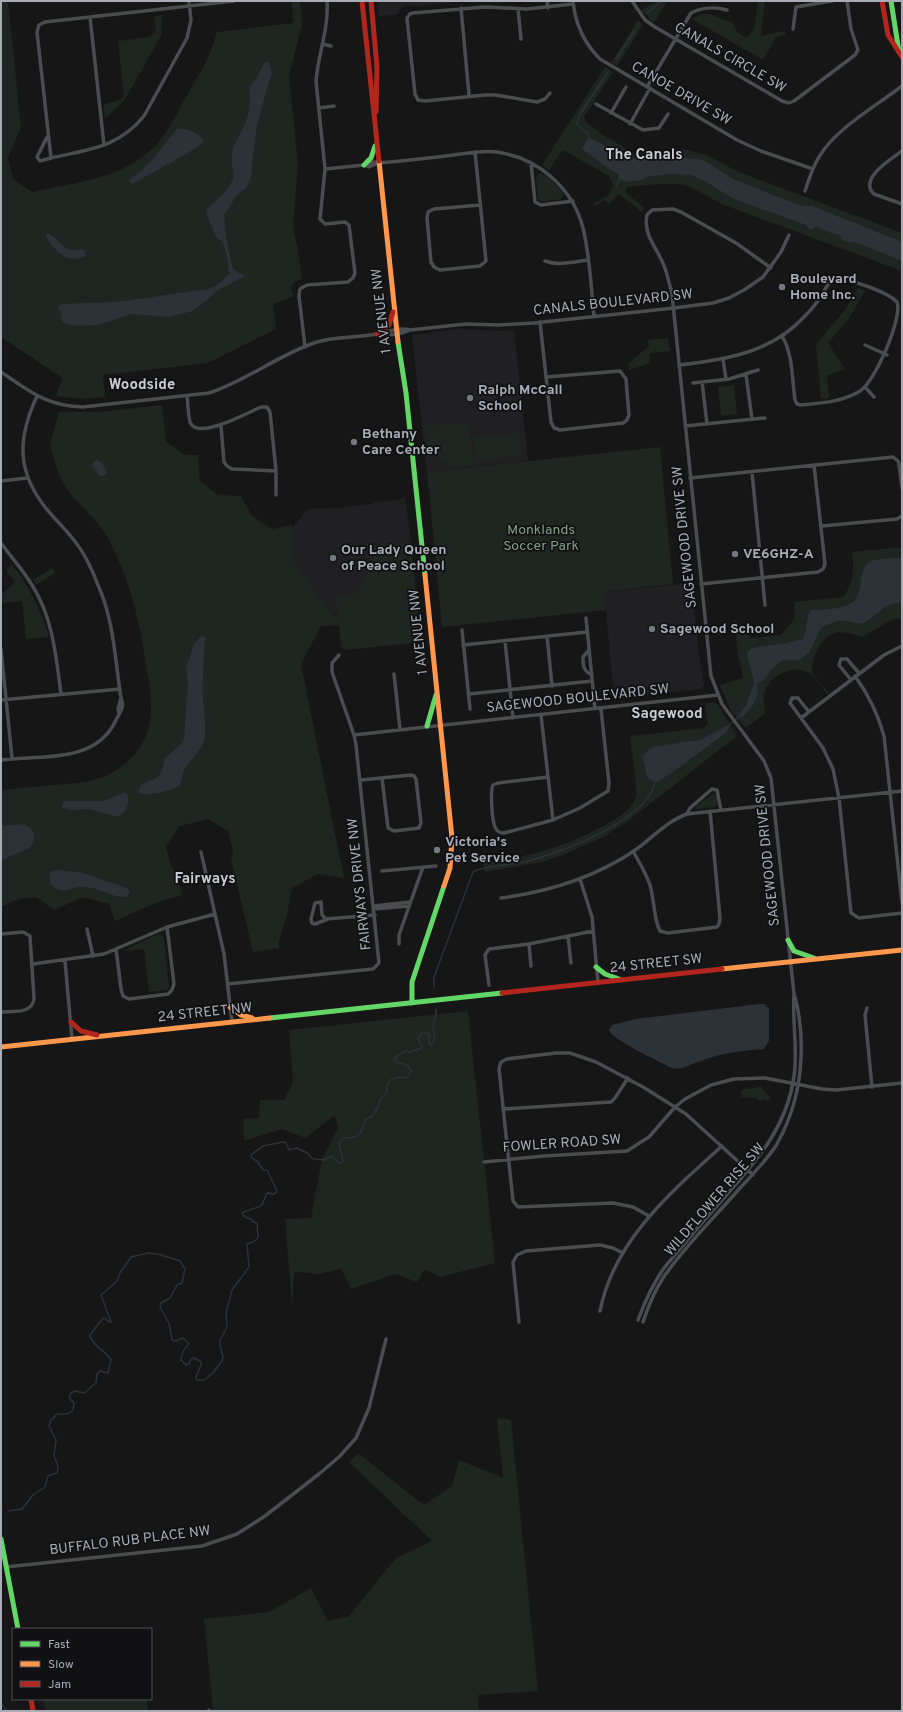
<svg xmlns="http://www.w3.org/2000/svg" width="903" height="1712" font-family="Overpass,sans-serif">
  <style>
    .built { fill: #202022 }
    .green { fill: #1f2520 }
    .water { fill: #2d3239 }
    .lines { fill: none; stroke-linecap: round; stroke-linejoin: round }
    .stream { stroke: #2d3239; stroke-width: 1.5 }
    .street { stroke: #4b4c4f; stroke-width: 3.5 }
    .fast { stroke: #63d668; stroke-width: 5 }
    .slow { stroke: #ff974d; stroke-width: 5 }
    .jam { stroke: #b3261e; stroke-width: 5 }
    .poi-dot { fill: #75787e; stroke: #111012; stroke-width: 1.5 }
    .labels { text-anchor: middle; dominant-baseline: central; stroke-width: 3.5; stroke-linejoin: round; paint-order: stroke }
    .street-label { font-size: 14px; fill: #a8acb6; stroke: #111012 }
    .poi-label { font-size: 14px; font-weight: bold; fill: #a8acb6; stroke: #111012; text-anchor: start }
    .park-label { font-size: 14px; fill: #81a085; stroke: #111012 }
    .neighbourhood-label { font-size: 15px; font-weight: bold; fill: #c9cbd3; stroke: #111012 }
  </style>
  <rect width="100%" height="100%" fill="#161616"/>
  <path class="built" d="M378,1H464L417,6L408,5L401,8L397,15L379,16Z
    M460,329L503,331L514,330L528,461L427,472L412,335Z
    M405,496L411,541L373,545L374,556L358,593L339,622L293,560L292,528L308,509L324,508L326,509L373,504L374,502L398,500Z
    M691,583L699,654L704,685L701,689L620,698V695H614L604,592Z"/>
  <path class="green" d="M1,1H8L21,128L8,157L13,179L32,192C77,182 131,178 161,139C171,127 178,111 186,97C198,76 211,56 217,32L293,23L292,2L300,1L302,24L289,76L298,164L293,226L298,250L302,279C293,281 288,287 294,296L273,304L276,329L208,363L103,375L105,397L80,399L56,396L62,378L1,337Z
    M658,1H667L654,23L641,10Z
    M758,1H765L761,36L784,31L786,34L776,37L763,60L692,19C713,5 719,24 732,21L738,33L747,38L754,29Z
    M162,15L161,36L124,101L105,119L103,105L121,99L124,95L118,41L150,37L156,31L154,16Z
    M638,20L643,25L617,66L611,63Z
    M605,67L613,72L584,117L586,122L603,135L635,154L683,149L706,155L741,173L902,233V271L724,205L688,186L678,184H660L626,187V193L645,208L642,212L619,194L608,205L606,200L593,207L594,203L608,196L613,186L610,177L565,151L561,152L549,171L542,165Z
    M540,173L548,177L563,192V196L561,199L543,202L538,200L536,177Z
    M858,288L865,291L848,320L828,343L845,369L827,376L829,398L821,399L816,344L845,310Z
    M668,338L670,351L650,353V363L630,370L627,365L649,346L648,340Z
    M734,385L737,414L721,416L718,387Z
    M162,405L166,441L184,455H198L200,481L218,495L241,496L252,516L272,529L292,525L293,560L338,621L336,596L358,593L374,556L373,545L411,541L421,642L346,650L341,647L339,625L321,626L301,664L344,878L318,874L292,888L287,915L279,941V948L253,952L231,859L233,851L228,831L208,819L180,826L166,846L171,866L175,870L182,895L158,902L115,921L109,904L82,897L55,910L36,897L19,899L1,907V790L86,782C123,774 152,747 151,707C151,691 147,674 145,659C138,613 129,579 108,538C98,520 80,506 67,489C61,482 54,460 51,450C49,442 57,421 59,412H100Z
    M466,422L469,425L474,465C441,468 429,459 425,426Z
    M518,433L521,456L475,461L473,438Z
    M660,447L673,584L604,592L606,610L442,627L427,472Z
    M902,547V618L893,619L862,637C839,629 828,629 816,652C813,658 811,667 813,673C816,680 824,687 829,693L827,694C822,688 817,679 811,674C794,662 768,675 764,695C763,701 765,708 765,714L746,728L745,727L731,711L720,685L743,678L738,655L734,621L736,620L751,638L781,635L795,618L794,602L843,597C854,583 854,568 852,552Z
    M12,565C30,587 41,610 49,637L26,639L22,601L3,603L1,595L15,582L6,570Z
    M52,568L55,573L36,585L33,580Z
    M714,702L718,705L737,736L628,821L605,836L563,855L542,862L485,872L483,862C527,858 567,846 605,825C617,818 632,811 636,797C638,789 631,748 630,736L704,728L708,724L705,703Z
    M714,793C718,796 719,803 715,807L696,809V806Z
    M158,934L162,935L164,938L169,987L167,990L149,992L144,949L123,951Z
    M468,1011L495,1263L440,1277L425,1269L417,1282L395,1274L351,1289L341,1269L319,1274L297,1272L294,1274L292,1307L285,1219L311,1218L322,1159L338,1128L335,1115L305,1138L282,1129L244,1141L243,1119L259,1118L260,1100H284L293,1083L289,1030Z
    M760,1086L771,1098L769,1101L765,1099L759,1101L757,1098L741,1097V1091C747,1087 753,1090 760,1086Z
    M497,1418L511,1420L538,1691L478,1695L479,1711H213L204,1619L269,1612L311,1588L328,1621L349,1616L396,1558L432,1541L349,1462L358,1453L424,1505L452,1486L459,1460L503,1478Z
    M43,1699H147L148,1711H46Z"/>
  <path class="water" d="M265,62H269L272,74L268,85L257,126L252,163L251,177L246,188L237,195L224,215C226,233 227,251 233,269L245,276L220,289L193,311L168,317L132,314L97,325L78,326L63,323L60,317L62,313L58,309L60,305L63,304L117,302L207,289L216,286L229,274C228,263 227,242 216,237L207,214V209C216,200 227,193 232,181C236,172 230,164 232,154C233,143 240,136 244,126C250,113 251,101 249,87L257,77Z
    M177,129C188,128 196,132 203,140L202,143L188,153L132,184L129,182L130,179L141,171L153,159Z
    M591,139L631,158H674L676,156H682L683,158L703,160L733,179L801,206H812L902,242V261L853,241L851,243L841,239L840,235L831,233L816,226L813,229H809L806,225L734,199L703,180L690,175L671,174L645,177L642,180L625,182L619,178V174L608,168L582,149L587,140Z
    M47,234H50L67,249L85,250V256C68,265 55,251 46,237Z
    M97,460C102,462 106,468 107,473L104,476H100L92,466L93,462Z
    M902,558V602C880,605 880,615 863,623C857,625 851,621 845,621C836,620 829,624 821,628L809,653L805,656L799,660H783L773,668L763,681L757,683L758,691L754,704L743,717L741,716L729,726L727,732L670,774L657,782L651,780L647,777L643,757L648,750L656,746L700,740L728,725L739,716L740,713L746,705L754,683L747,653L752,648L788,643L803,639C808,629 805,619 811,610C821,609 832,610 842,607C871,600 852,572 871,561C877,558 895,559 902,558Z
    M202,636L205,637C204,658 202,679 203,699C204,713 207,726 204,740C201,751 194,756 187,765C182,772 183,778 180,785C170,792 150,796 138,793L141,785L156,778L162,772L164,759L182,743L184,738L188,682L186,669L194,643Z
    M124,792L127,793C130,803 127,813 117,817L91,809L73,810L62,808V805L64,801H104Z
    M24,824C34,829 37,836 31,847L1,860V826Z
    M54,870L80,872L124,887L128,889L130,892L127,897C113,898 101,889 87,887C72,885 62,898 50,883V873Z
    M759,1004H764L769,1009V1041L764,1049C741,1051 719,1053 698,1062C689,1065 680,1071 672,1068C660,1062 611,1039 609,1030L612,1025L636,1019Z"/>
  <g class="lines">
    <path class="stream" d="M647,13L661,1
      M617,58L634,31
      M590,140L588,134L577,124L579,116L608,72
      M616,186L621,177
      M434,987V977L473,872C479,867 513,864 524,862C558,854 650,820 655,781
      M8,1511L22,1509L33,1495L45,1487L48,1476L57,1473L58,1466L54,1456L56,1440L49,1426L51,1420L57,1414H68L73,1410L74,1403L70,1399V1394L75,1391L84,1393L96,1383L97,1374L100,1371L108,1373L111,1360C105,1350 93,1347 90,1335L103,1318H105L109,1322H111L101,1295L117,1281L120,1273L131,1257L148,1253L158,1254L180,1261L185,1269L182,1283L177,1285L170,1298L161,1303L160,1307L169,1323L172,1340L176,1341L183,1338L189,1344C184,1349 181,1353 181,1360L186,1365L189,1364L191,1359L194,1358L201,1362V1365L196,1377L197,1380H204L213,1373L222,1361L223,1357L220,1345V1340L227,1327L226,1313L232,1290L249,1267L247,1244L253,1242L258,1238L257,1223L253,1222L251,1219L245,1217L242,1213C249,1209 256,1209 262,1205L267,1193L274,1194L277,1191L267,1170H263L258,1162L252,1158L251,1155L263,1146L283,1142L286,1143L289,1150L297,1148L307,1153L313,1159L325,1160L331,1156L341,1164L343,1161L339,1143C343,1135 351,1139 357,1136L361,1132L365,1120L372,1116L377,1109L381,1098L387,1093C386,1078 394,1076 407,1078L411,1071C409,1064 403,1064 396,1062L395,1057L406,1051L410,1052L422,1048V1046L418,1039L422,1032L429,1034V1043L431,1045L433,1043L435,1034C429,1022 438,1019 436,1009
      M1,1676V1692
      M1,1703L7,1711"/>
    <path class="street" d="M189,1L191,20L187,38L144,116C118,148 89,149 51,158L37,32L39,25L45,22L234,1
      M547,1L548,8
      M573,1C575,23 584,43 600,59L737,140L761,151L813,169
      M632,1L645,20L655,27L782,101L789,103L794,101L855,55L858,50L851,29L847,1
      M461,8L469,95
      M518,9L521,39
      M90,17L104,145
      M793,29L796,7L832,1
      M323,44L331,46
      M647,87L691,13C702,7 716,7 727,10
      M550,93L545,99L537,102L496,95H485L425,101L418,100L415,94L407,18L410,14L413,13L485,7L527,9L573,4
      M596,104L643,130L659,128L668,114
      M319,108L334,106
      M611,113L626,87
      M630,124L650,88
      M47,137L37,157L40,161L51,158
      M902,151C891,159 858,179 874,194L902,204
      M475,152L486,261L480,266L440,270L434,267L431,262L427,218L428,212L434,209L480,205
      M531,163L535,202L541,205L573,201
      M364,165L369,167L378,163
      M325,169L364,165L374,162L378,163C404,161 429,158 454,155C468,153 483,150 497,152C538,158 573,188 583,228C590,256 591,287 594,316
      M805,191C809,180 812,168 819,157C835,129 876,106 902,86
      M545,261C558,266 574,262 588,260
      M540,322L551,422L554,428L560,430L623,423L627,420L629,415L626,379L620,371L546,377
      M381,334C391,336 401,334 410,330
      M865,345L887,355
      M305,347L299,296L300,289L307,285L348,282L353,278L355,273L349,225L345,222L325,224L320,219L325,169L316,81C318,54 329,29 327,1
      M723,359L726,379
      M679,365C724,360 770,353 803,318C808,313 813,308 817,302C823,295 827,283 834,277H838C854,282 887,291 897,302C903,317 875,382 860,391C842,402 822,403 801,405L797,404L795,400C792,379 793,354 782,336
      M1,372C31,392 46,406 83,407L209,393C247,381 279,354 317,342C336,336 357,338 377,334C389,332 399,327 410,330L466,324L499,325L534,323L674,308L713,303L729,298L744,290L763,277L781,252L789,235
      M746,375L752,419
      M702,382L707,424
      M693,383L729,379L758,370
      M865,387L874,397
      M187,396C188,402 188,420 191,424C201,439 249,412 261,407H267L270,412L276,471L232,469L227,466L224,462L221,426
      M685,426L765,418
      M276,471V495
      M752,472L765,605
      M690,478L893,457L898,461L899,464L902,488
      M1,481L27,478
      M822,526L897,519L902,516
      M1,543C11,557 23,570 32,585C53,618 56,656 61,694
      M701,584L818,572L823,569L825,564L814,465
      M586,618L595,709
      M462,630L470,709
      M547,636L552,686
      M505,641L513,718
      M463,645L587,632
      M902,646L884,655L801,718L823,748L833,769L839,798L851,913L859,918L902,913
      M1,649L12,758
      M589,650L583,657C583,665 583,671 592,675
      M394,674L400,729
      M855,676C868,694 878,714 884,736L902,903
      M851,680L839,665L841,659H847L859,673
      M469,694L592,681
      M1,700L120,689
      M119,714L118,709L121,698
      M541,715L553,820
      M801,718L790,703L792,698H798L809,712
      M354,735L718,695
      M1,760C41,755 96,764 116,720C120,712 125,707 121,698C115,660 114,620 98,585C93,572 87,558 79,547C69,532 56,521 45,507C16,470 18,437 37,396
      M548,777L498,783L493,785C490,791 492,824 496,829C498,832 500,833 504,833L553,820L580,808L608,791L609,783L601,709
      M361,780L411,775L414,776L416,779L421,823L419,828L394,831L388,828L382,778
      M687,814L690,808L712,789L717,790L721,810
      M633,851C639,862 646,873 650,885C654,898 654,921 660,931L668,933L717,927L719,924L720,918L710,811
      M201,852L224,954L232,1022
      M382,871L436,866
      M580,879L592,917L598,982
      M501,898C547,892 595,877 634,851C651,839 667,821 687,814L902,791
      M374,906L410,902
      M374,909L409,906
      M328,919L315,924L312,923L311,919L315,903L321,902L322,915L326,919L375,915
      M87,929L93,956
      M1,934L23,932L30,936L34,999C32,1014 13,1011 1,1012
      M568,936L571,963
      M399,944V935L423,867
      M529,944L531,966
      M116,949L121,989L123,996L129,999L168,994L172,990L174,984L167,927
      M65,961L72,1039
      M33,964L104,954L167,927L215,914
      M228,984L373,969L379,963L356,745L354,735L332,672V663L339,655
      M489,985L485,955L489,949L529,944L593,931
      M867,1008L865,1015L872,1087
      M504,1109L611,1102L615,1098L628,1078
      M484,1162L544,1156L627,1151L649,1137L675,1107L685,1099L711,1085L734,1079L765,1078L822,1089L836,1090L902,1083
      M649,1216L633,1207L613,1203L518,1207L513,1201L499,1069L501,1062L507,1059L556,1053H570L596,1062L643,1087L686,1114L753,1175
      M600,1311C614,1240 671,1192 722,1146
      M638,1320C645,1301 652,1285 664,1268C683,1245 703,1221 724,1198C756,1161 787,1128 794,1076C798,1049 792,1021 794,994L771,778L764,761L722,704L711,676L672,294C669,283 667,271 662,261C655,246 643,233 647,215L652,210L673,209L681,212L736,243L771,268
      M519,1322L513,1262L517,1255L526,1251L600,1245L613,1248L623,1253
      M643,1322C648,1307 654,1292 663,1278C685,1246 714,1218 740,1188C753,1174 767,1160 777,1144C792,1117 800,1088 801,1057C802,1037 800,1016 795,997
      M6,1567L202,1546L237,1534L265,1516L319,1474L340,1456L356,1438L369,1408L386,1339
      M209,1710V1711"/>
    <path class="fast" d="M891,1L899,52
      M364,165L371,158L375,146
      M398,342L406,393L425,575
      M427,726L436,695
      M788,940L794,951L814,958
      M596,967L605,974L619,979
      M412,1003V982L444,886
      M270,1018L502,993
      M1,1539L18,1629"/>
    <path class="slow" d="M379,161L398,342
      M425,575L452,838L450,868L444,886
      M722,969L902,950
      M230,1007L241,1015L252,1018
      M1,1047L270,1018"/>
    <path class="jam" d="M362,1L379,161
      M371,1L377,67L376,112
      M882,1L888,35L902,57
      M377,334L389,325L393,312
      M502,993L722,969
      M71,1022L81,1031L97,1035
      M31,1699L33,1711"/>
  </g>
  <g class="poi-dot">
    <circle cx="782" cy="287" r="4"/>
    <circle cx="470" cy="398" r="4"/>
    <circle cx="354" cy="442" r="4"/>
    <circle cx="735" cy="554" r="4"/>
    <circle cx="333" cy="558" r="4"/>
    <circle cx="652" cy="629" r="4"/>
    <circle cx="437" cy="850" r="4"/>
  </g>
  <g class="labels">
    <g class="street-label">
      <text transform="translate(730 58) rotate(30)">CANALS CIRCLE SW</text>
      <text transform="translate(681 94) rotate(30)">CANOE DRIVE SW</text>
      <text transform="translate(613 303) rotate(-6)">CANALS BOULEVARD SW</text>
      <text transform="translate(382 311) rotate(-97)">1 AVENUE NW</text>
      <text transform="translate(685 537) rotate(-96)">SAGEWOOD DRIVE SW</text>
      <text transform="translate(419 632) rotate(-96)">1 AVENUE NW</text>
      <text transform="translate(578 699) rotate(-6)">SAGEWOOD BOULEVARD SW</text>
      <text transform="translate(768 855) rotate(-96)">SAGEWOOD DRIVE SW</text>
      <text transform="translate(360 884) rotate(-96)">FAIRWAYS DRIVE NW</text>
      <text transform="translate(656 964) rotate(-6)">24 STREET SW</text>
      <text transform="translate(205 1013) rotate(-6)">24 STREET NW</text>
      <text transform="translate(562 1144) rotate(-4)">FOWLER ROAD SW</text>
      <text transform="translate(715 1200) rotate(-49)">WILDFLOWER RISE SW</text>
      <text transform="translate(130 1541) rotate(-7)">BUFFALO RUB PLACE NW</text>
    </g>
    <g class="poi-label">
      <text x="790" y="279">Boulevard<tspan x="790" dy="16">Home Inc.</tspan></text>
      <text x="478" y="390">Ralph McCall<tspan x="478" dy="16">School</tspan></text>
      <text x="362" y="434">Bethany<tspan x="362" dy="16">Care Center</tspan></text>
      <text x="341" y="550">Our Lady Queen<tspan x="341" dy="16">of Peace School</tspan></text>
      <text x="743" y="554">VE6GHZ-A</text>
      <text x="660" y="629">Sagewood School</text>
      <text x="445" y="842">Victoria's<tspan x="445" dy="16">Pet Service</tspan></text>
    </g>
    <g class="park-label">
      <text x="541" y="530">Monklands<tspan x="541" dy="16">Soccer Park</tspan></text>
    </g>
    <g class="neighbourhood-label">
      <text x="644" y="155">The Canals</text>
      <text x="142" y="385">Woodside</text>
      <text x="667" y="714">Sagewood</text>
      <text x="205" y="879">Fairways</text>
    </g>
  </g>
  <rect width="903" height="1712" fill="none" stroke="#a8acb6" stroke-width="4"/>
  <rect x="12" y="1628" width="140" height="72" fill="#111012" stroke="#4d4e54"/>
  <rect x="20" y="1641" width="20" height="6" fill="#63d668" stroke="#4d4e54"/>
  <text x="48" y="1648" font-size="12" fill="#a8acb6">Fast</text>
  <rect x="20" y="1661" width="20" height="6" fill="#ff974d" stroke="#4d4e54"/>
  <text x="48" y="1668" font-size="12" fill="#a8acb6">Slow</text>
  <rect x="20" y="1681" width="20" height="6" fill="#b3261e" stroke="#4d4e54"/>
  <text x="48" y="1688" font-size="12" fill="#a8acb6">Jam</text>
</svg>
